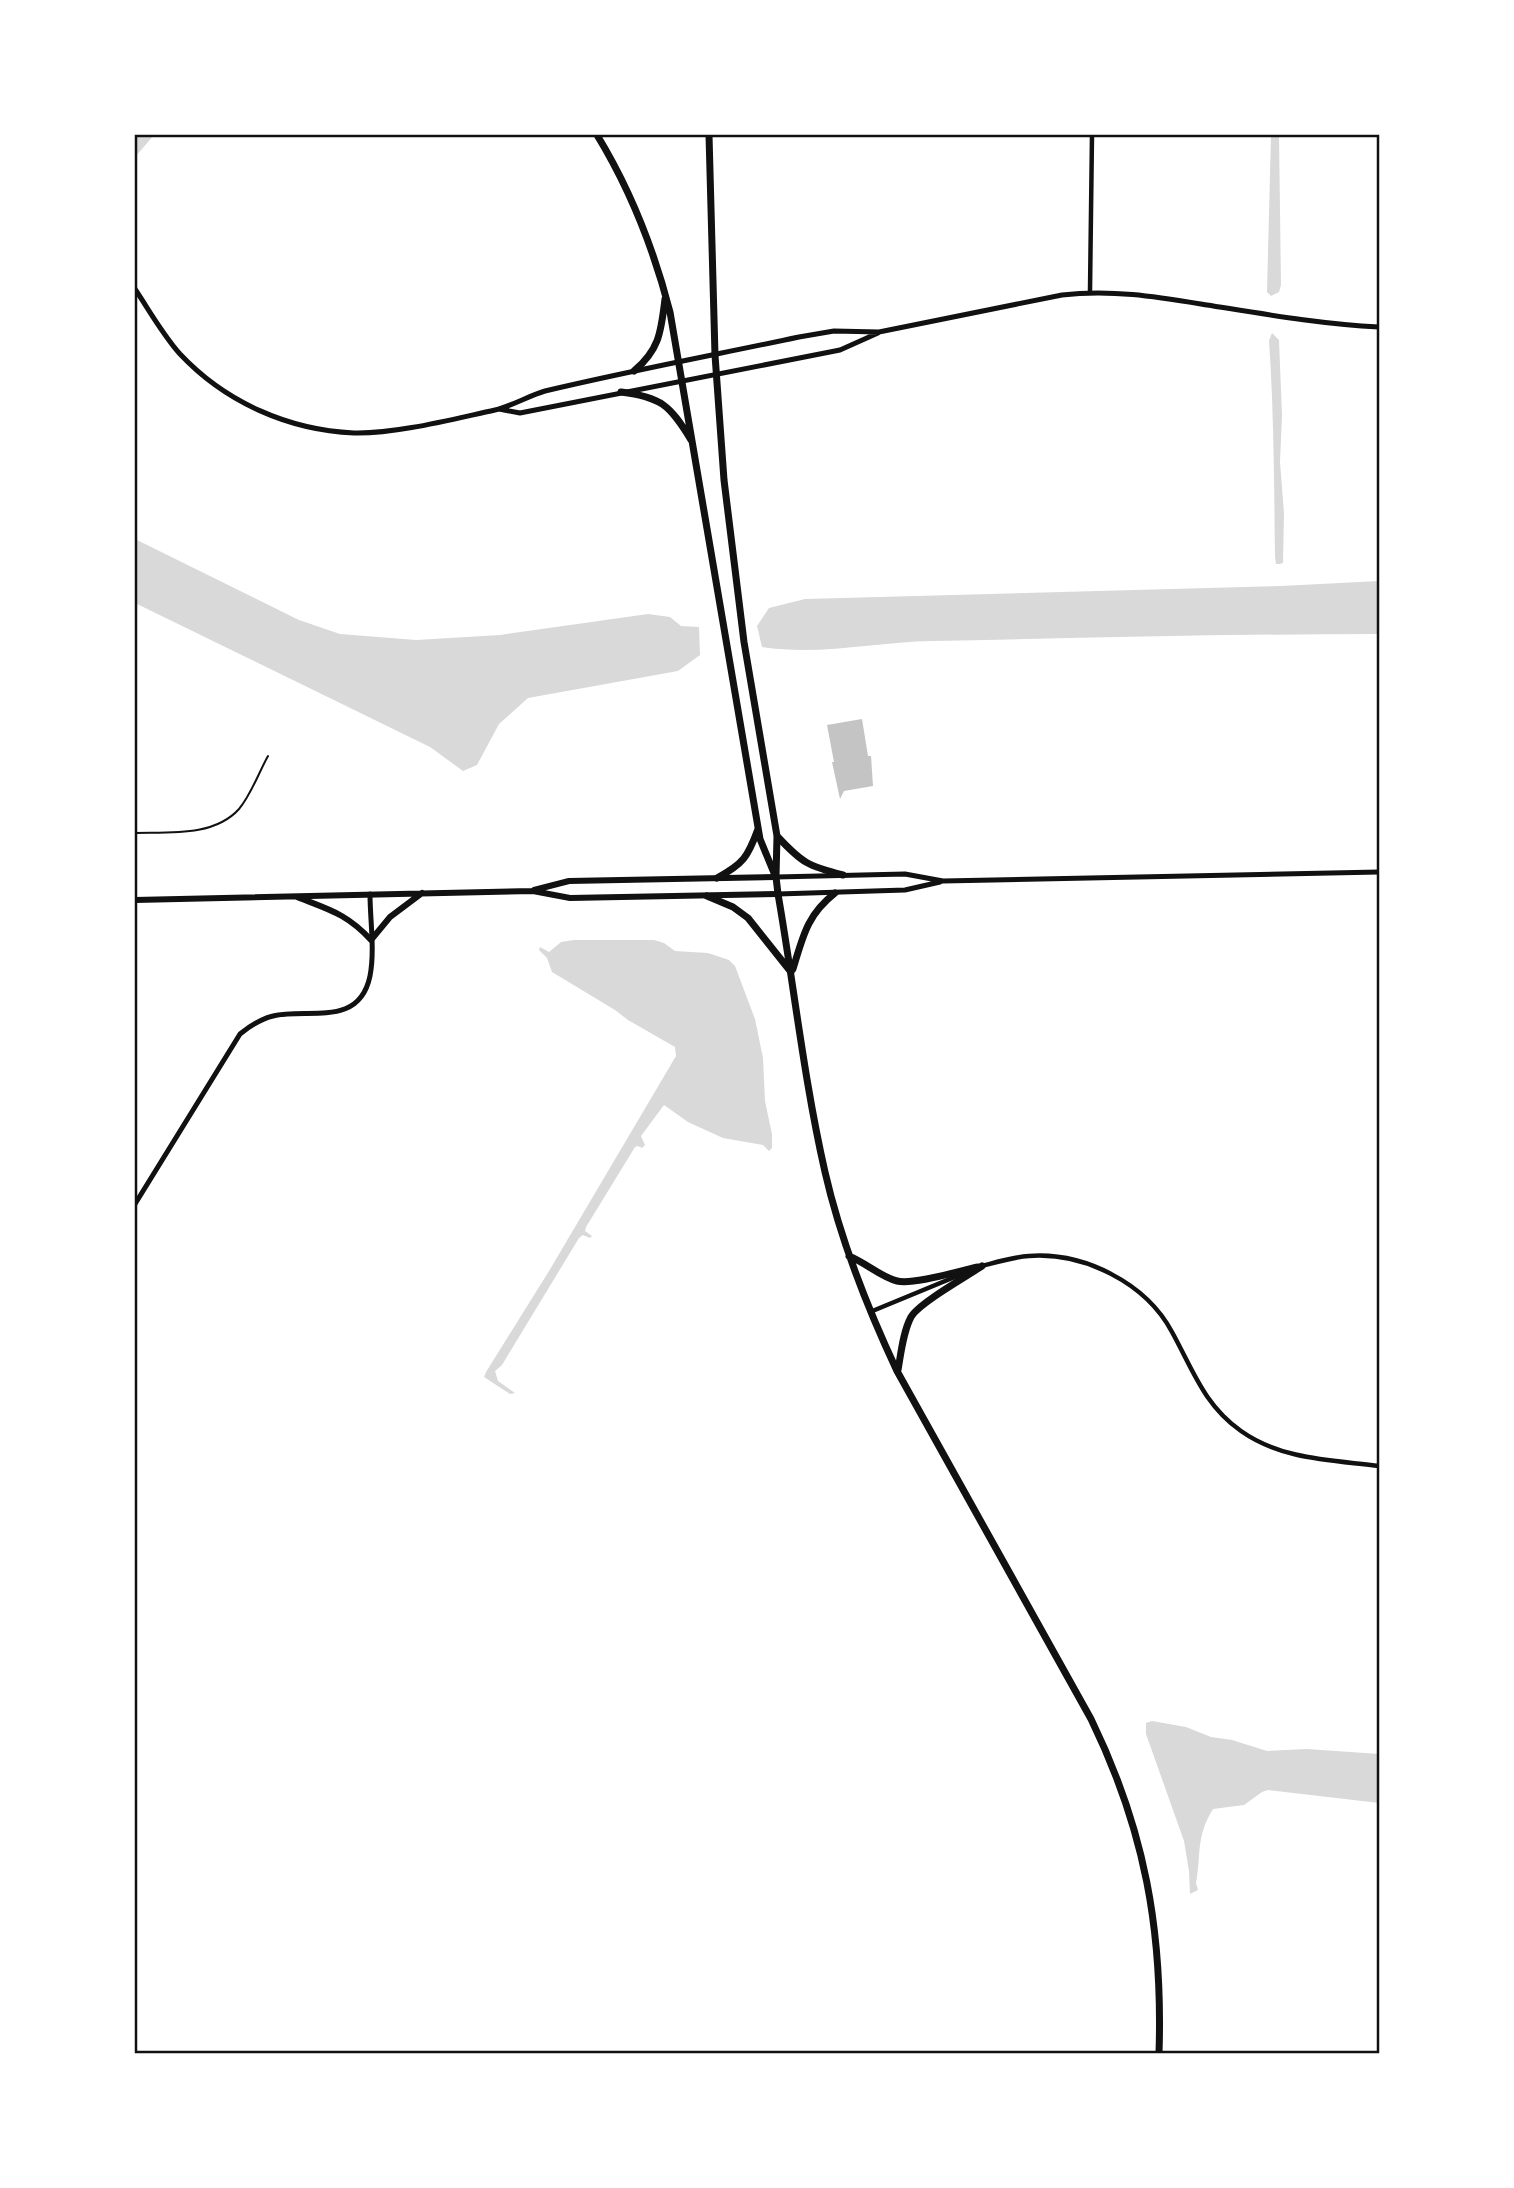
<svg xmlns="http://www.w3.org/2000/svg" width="1514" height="2188" font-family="Montserrat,sans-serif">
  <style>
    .water { fill: #d9d9d9 }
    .building { fill: #c4c4c4 }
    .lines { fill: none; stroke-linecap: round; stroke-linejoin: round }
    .service { stroke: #111; stroke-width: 2 }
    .minor { stroke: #111; stroke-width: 4.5 }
    .tertiary { stroke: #111; stroke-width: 5 }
    .primary { stroke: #111; stroke-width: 6 }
    .trunk { stroke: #111; stroke-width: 7 }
    .neatline { fill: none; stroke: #111; stroke-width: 2.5 }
  </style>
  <rect width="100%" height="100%" fill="#fff"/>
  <path class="water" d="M135,135H154L135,157Z
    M1271,135H1279L1281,285L1279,292L1271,296L1267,292Z
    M1272,333L1279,340L1282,415L1280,462L1284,513L1283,563L1280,564H1276L1275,556C1274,484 1274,412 1269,341Z
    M135,539L299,620L340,634L416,640L500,635L648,614L670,617L681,626L699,627L700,655L678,671L528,698L499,724L477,765L463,771L430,747L135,603Z
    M1379,581V634C1230,634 1081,638 932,641C876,642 818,656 762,647L757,626L769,608L805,599L1281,586Z
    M574,940H654L664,943L675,951L708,953L729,960L735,966L755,1019L763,1058L765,1101L772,1134V1148L769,1151L763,1145L723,1138L688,1122L664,1105L641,1136L645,1145L642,1148L638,1146L635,1147L586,1227L585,1231L592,1236L590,1238L583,1235L579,1238L502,1365L495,1371L498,1381L515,1393L510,1394L484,1377L486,1372L549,1271L676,1056L675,1047L628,1020L615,1010L552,972L547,958L539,950L540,947L549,952L561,942Z
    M1152,1721L1186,1727L1211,1737L1232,1740L1267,1751L1307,1749L1379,1754V1803L1268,1790L1262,1792L1244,1805L1213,1809C1196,1836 1201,1854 1196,1883L1198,1890L1190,1894L1189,1871L1184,1841L1146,1734V1723Z"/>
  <path class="building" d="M862,719L868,756H871L873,786L844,791L840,799L832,762H834L827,725Z"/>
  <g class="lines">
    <path class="service" d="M135,833C168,832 214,837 239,809C251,795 259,772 268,756"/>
    <path class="minor" d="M1090,291L1092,135
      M982,1266C997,1262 1013,1257 1029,1256C1084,1252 1146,1283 1172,1332C1193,1370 1204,1405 1241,1431C1282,1460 1332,1460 1379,1466
      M870,1312L967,1272"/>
    <path class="tertiary" d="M135,289C149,310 163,335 180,354C225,402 288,430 354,433C396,434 453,419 495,410C512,406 528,396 545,391C629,371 714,355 799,337L834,331L879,332L1062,295C1112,289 1158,297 1207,305C1264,314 1321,324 1379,327
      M499,409L520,413L840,350L878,333
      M776,877L905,874L943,881L1379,872
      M778,894L905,890L940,882
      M135,1204L240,1034C250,1026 260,1019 273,1016C306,1007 359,1029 370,976C375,950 370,920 370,894"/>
    <path class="primary" d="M534,890L569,881L776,877
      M297,897C330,910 347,914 371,940L390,917L422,893
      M135,900L533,891L570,898L778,894"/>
    <path class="trunk" d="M597,135C630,189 654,250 670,312L760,839L774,873
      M709,135L715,355L724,480L744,642L777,836L776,877L778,894C794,986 804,1080 825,1172C841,1242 867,1307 897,1371L1091,1719C1145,1830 1163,1931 1159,2053
      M634,371C660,349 661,331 665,299
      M621,392C661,397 670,405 691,440
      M777,836C802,863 808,866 843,875
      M717,878C743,864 748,857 758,829
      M707,896L733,907L748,918L791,972
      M793,969C803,936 807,915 835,893
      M849,1256C866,1263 881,1277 897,1281C913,1285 959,1271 978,1267
      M898,1370C901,1353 903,1332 911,1317C919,1303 966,1277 982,1266"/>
  </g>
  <rect width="1514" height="2188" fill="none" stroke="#ffffff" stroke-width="273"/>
  <rect x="136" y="136" width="1242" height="1916" class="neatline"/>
</svg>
